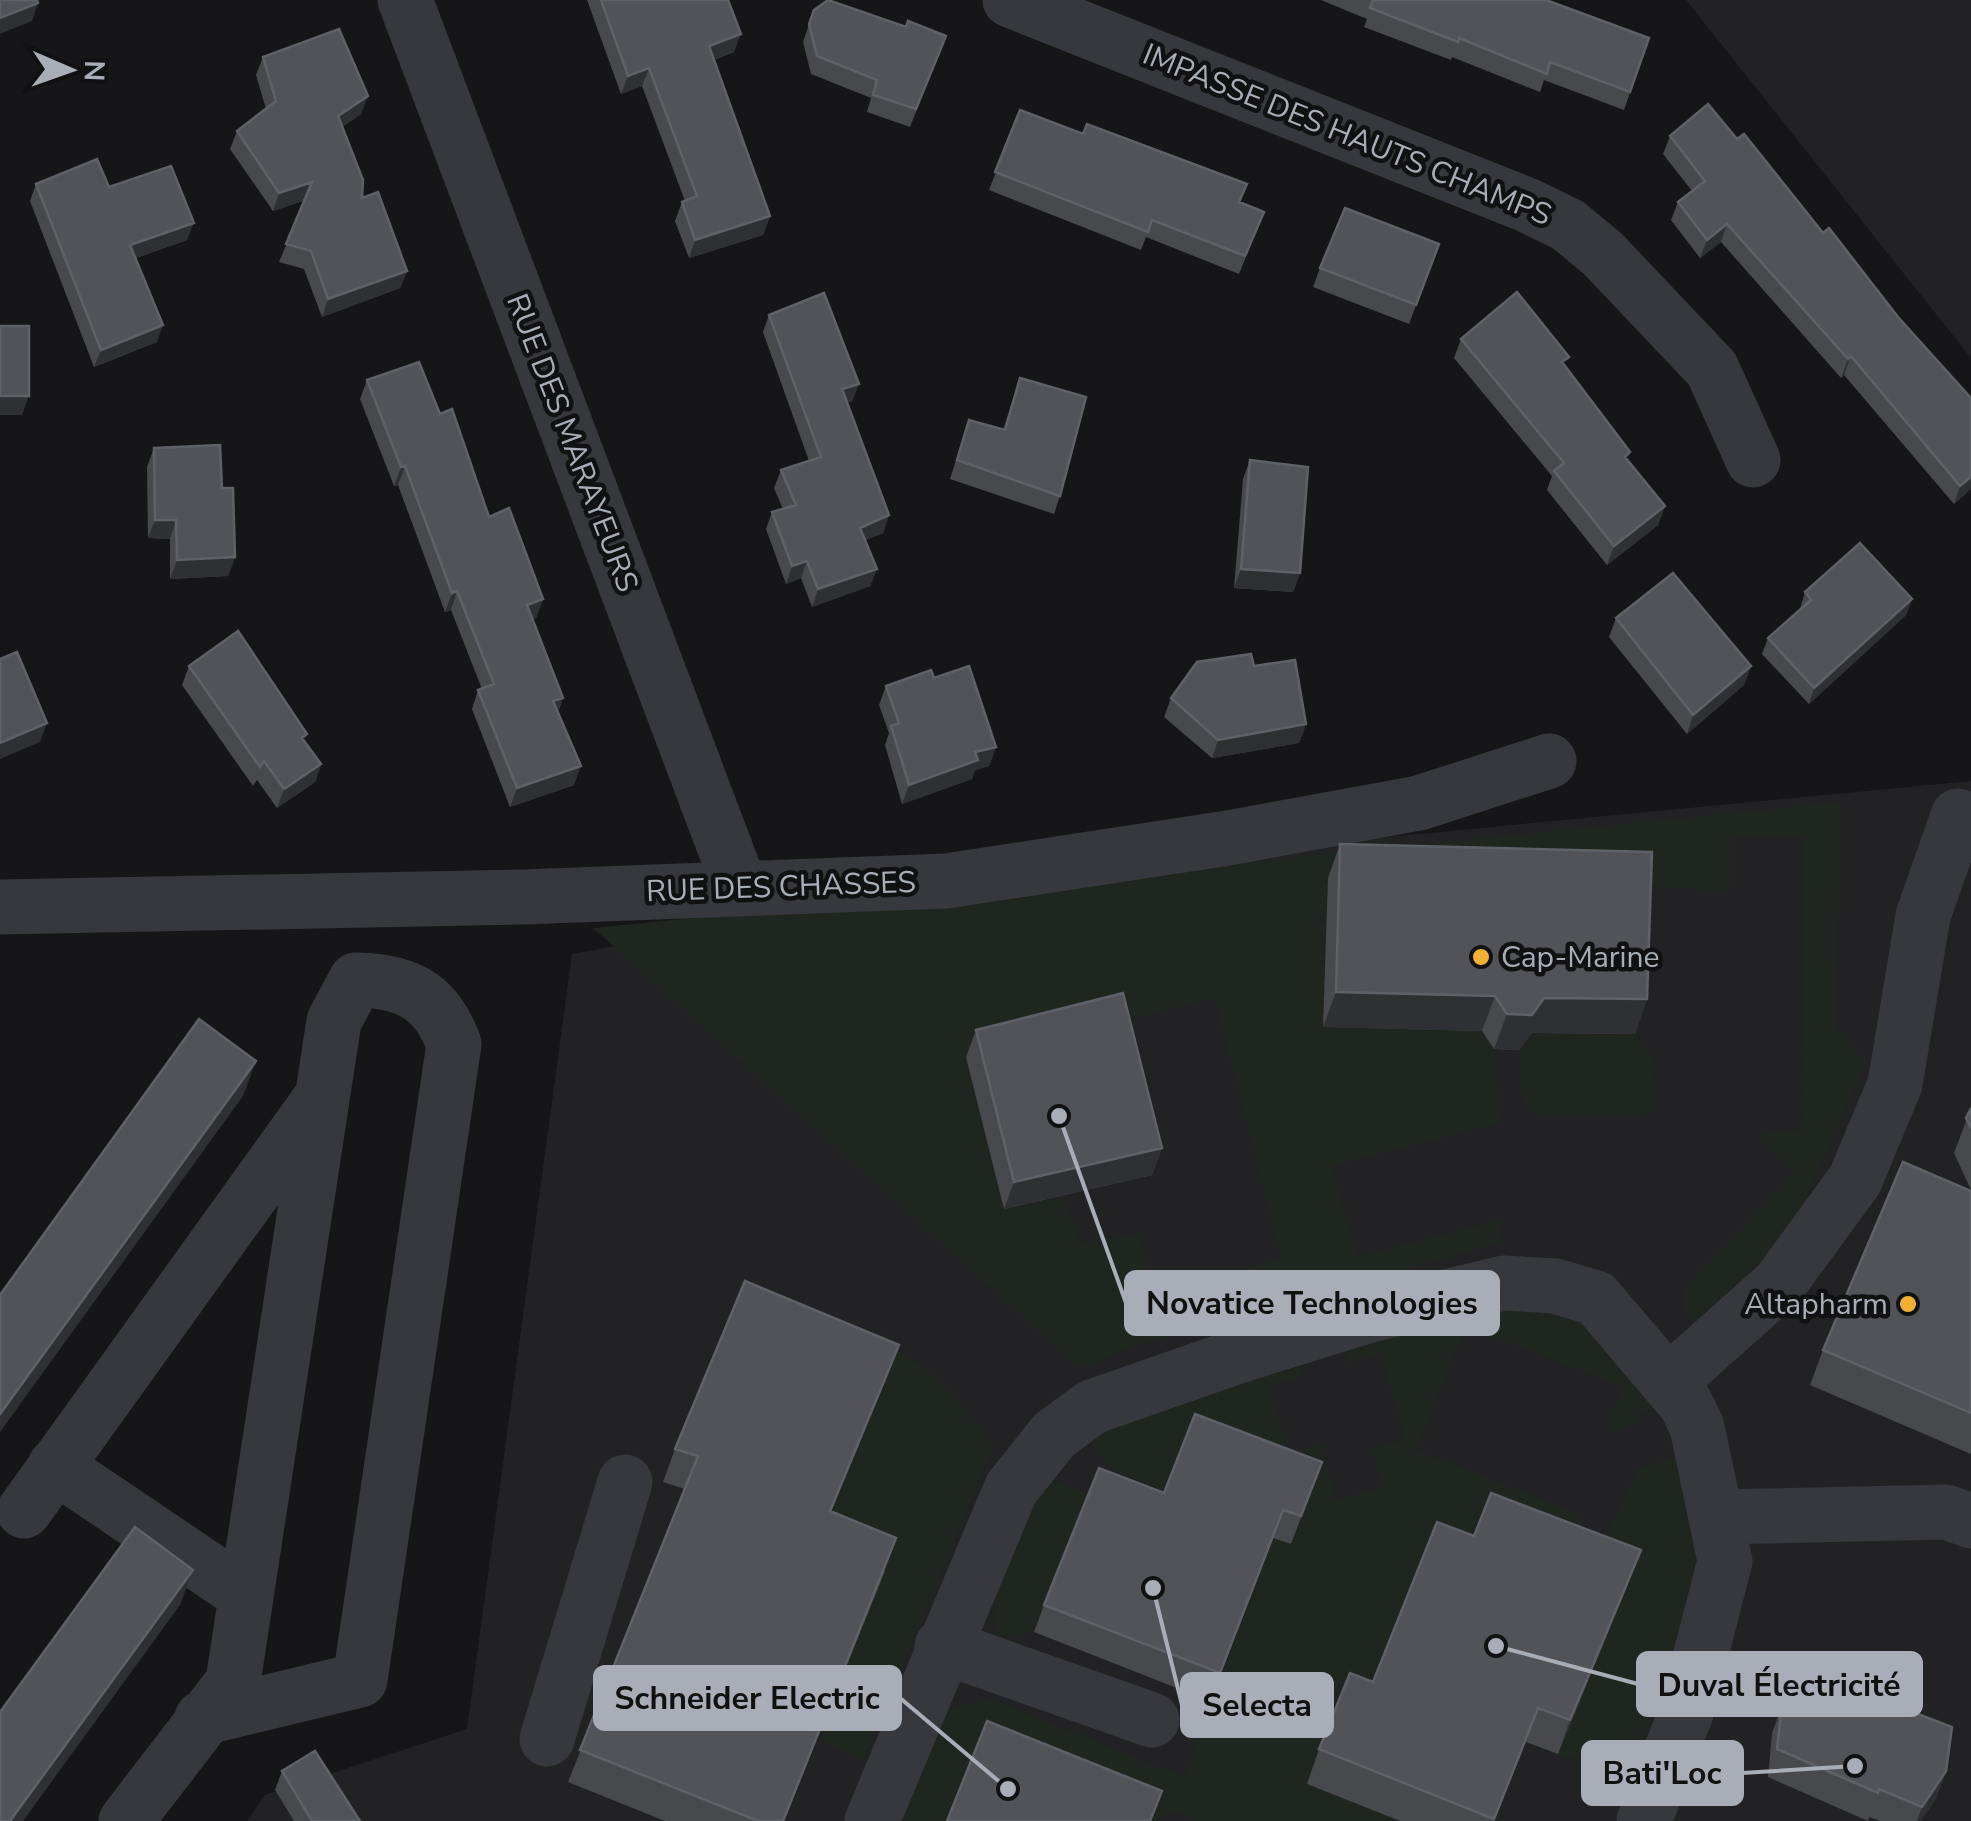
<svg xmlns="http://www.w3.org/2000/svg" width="1971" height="1821" font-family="'Nunito Sans',sans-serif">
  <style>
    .built { fill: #222225 }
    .green { fill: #1e261f }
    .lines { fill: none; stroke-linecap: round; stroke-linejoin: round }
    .minor { stroke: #37383d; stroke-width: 55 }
    .wall { fill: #47494d }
    .shaded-wall { fill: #2f3033 }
    .building { fill: #525359; stroke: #5f6168; stroke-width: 2.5 }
    .poi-dot { fill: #f2b134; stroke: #111113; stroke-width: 4 }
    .labels { text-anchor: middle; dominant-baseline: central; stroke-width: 9; stroke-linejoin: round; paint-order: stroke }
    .street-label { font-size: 30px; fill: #a8adb8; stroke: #111113 }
    .poi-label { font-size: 30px; fill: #a8adb8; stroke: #111113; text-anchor: start }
    .leader { fill: none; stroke: #a8adb8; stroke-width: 4 }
    .callout-dot { fill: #a8adb8; stroke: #111113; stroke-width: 4 }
    .callout { fill: #a8adb8; stroke: #a8adb8; stroke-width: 4 }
    .callout-label { font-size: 32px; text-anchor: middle; font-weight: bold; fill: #111 }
  </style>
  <rect width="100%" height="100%" fill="#161618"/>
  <path class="built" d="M1686,0H1971V358Z
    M1971,781V1821H247L265,1795L467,1729L572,954L1011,873Z"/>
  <path class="green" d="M1841,802L1836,1027L1866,1062L1793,1229L1695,1325L1683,1308V1289L1795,1173L1760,1141L1765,1131L1801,1130L1804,837H1730L1729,891L1640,886L1481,1031L1494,1049L1500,1123L1332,1166L1357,1257L1498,1220L1503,1242L1257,1312L1245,1268L1281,1258L1215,998L1124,1021L1004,1209L1064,1196L1081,1243L1140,1234L1154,1291L1190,1282L1199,1331L1137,1345L1080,1368L593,928Z
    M1535,1033L1635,1034L1654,1060L1655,1109L1636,1115L1534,1114L1522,1099L1519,1050Z
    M1475,1305L1577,1312L1655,1406L1616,1433L1606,1430L1623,1387L1466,1326L1417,1450L1583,1516L1569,1562L1461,1570L1361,1717L1307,1783L1400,1821H1197L1171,1811L1156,1821H898L943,1710L991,1699L1184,1777L1273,1538L1291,1543L1113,1470L1084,1437L1127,1413L1298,1365L1302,1376L1269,1387L1288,1453L1320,1444L1336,1500L1382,1487L1372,1449L1405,1439L1381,1355L1349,1363L1342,1348Z
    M896,1349C939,1376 964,1404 993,1447L864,1761L817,1739L884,1572L818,1544Z
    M1677,1456L1701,1582L1638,1755L1608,1771L1558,1754L1642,1551L1605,1536L1638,1469Z
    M1046,1476L1089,1495L1034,1632L996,1637C985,1580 1021,1526 1046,1476Z"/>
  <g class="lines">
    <path class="minor" d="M405,0L739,885
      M1010,0L1527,205L1568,225L1603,254L1712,369L1753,460
      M0,907L523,897L946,881L1228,838L1419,803L1549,761
      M1668,1383L1779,1284L1855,1180L1895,1084L1923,916L1958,816
      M55,1466L246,1595
      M24,1511L318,1102
      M1719,1517L1946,1512L1971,1521
      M942,1646L1152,1720
      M547,1739L625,1482
      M126,1821L233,1682L334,1021L356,980C408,981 436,996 454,1044L360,1680L202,1718
      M872,1821L1011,1489L1054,1435L1092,1407L1238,1356L1370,1315L1504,1283L1555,1286L1596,1298L1686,1404L1697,1427L1725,1561L1686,1713L1644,1821"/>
  </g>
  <path class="wall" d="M587,0H728L734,52L714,60L770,216L763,235L689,258L675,221L682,202L685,201L642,86L621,94Z
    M1321,0H1546L1649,38L1624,110L1544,80L1540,92L1452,57L1451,60L1364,27L1367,19Z
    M814,10L939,53L910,127L867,112L871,98L811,74L803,42Z
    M263,57L361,114L342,127L362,198L407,271L400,288L322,317L304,269L279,262L305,200L273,211L230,149L237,131L266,109L256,75Z
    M1020,110L1264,212L1239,274L1146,237L1141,250L989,190Z
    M1670,136L1737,139L1971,398V489L1954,504L1844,375L1841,378L1721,242L1700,258L1671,220L1678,202L1692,191L1663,154Z
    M36,184L109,187L187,240L136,258L157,342L94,367L30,201Z
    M1439,244L1409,324L1313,287L1320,268Z
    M769,315L859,384L852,401L847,403L889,515L883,533L865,540L877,569L870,586L812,607L801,578L786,584L766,529L772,512L783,509L774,488L781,470L809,461L763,332Z
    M1461,339L1565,367L1627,461L1665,506L1658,525L1607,565L1547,490L1552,476L1454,358Z
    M1020,378L1060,496L1054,514L950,479L969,420L1003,430Z
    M367,380L440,414L489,517L543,599L536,618L533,619L563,698L558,712L574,785L510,807L472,709L478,690L482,689L451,610L445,612L398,485L394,486L360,399Z
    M154,448L222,488L235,557L228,576L170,579V539L148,538L147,467Z
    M1250,460L1300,573L1293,592L1234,588L1243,479Z
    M1805,592L1912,599L1906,615L1809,704L1762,654L1768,638L1800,609Z
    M1616,618L1751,666L1744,685L1687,734L1609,637Z
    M189,666L305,741L321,764L315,782L277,808L257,780L253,786L182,685Z
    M1254,666L1306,724L1299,743L1212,758L1164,717L1171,698Z
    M934,678L996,747L989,766L975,770L972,779L902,804L885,745L889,733L879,705L886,686Z
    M1340,844L1647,999L1635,1034L1532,1033L1519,1050L1494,1049L1482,1031L1323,1027L1328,878Z
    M976,1030L1162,1148L1152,1175L1004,1209L966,1057Z
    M1971,1108V1190L1954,1153Z
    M1971,1191V1454L1810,1385L1823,1350Z
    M899,1345L831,1511L885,1571L784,1821H665L568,1782L685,1489L663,1482L675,1449Z
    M1322,1462L1291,1544L1273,1538L1210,1701L1034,1632L1044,1605L1164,1493Z
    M1474,1536L1628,1584L1558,1754L1526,1742L1494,1821H1400L1307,1784L1319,1749L1373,1682Z
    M1782,1706L1910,1711L1946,1771L1936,1798L1921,1821H1880L1869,1817L1868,1821L1768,1777L1772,1733Z
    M282,1771L360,1821H294L275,1790Z"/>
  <path class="shaded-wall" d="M38,3L32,21L0,34V18Z
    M741,34L734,52L702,64L709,46Z
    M649,68L642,86L621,94L628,76Z
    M368,96L361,114L332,134L338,116Z
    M312,182L306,200L273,211L279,193Z
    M770,216L763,235L689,258L695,240Z
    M194,223L187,240L124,262L130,245Z
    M1727,224L1721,242L1700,258L1707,240Z
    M407,271L400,288L322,317L328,299Z
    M163,325L157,342L94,367L101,350Z
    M1851,356L1844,375L1841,378L1848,359Z
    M859,384L852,401L836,407L842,389Z
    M0,396H29L22,415H0Z
    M405,466L398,485L394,486L401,467Z
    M1971,477V489L1954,504L1960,486Z
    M1665,506L1658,525L1607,565L1614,546Z
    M889,515L883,533L854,545L860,528Z
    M155,520H176L170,539L148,538Z
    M235,557L228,576L170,579L177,560Z
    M807,561L801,578L786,584L792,566Z
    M877,569L870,586L812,607L818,589Z
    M1241,569L1300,573L1293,592L1234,588Z
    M457,591L451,610L445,612L452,593Z
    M543,599L536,618L520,623L527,605Z
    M1912,599L1906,615L1809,704L1814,688Z
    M1751,666L1744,685L1687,734L1693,715Z
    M563,698L556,717L553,701Z
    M47,723L40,742L0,759V743Z
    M1306,724L1299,743L1212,758L1218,740Z
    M996,747L989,766L975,770L972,779L902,804L909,785L975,752Z
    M321,764L315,782L277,808L284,789Z
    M581,766L574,785L510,807L517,788Z
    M1336,992L1495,996L1482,1031L1323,1027Z
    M1544,998L1647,999L1635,1034L1532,1033L1519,1050L1494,1049L1507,1014Z
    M256,1061L243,1096L0,1432V1414Z
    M1162,1148L1152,1175L1004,1209L1014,1182Z
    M899,1345L887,1378L818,1544L830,1511Z
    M896,1538L784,1821H783Z
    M1641,1550L1628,1584L1558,1754L1570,1720Z
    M193,1570L180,1605L23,1821H10Z
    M1538,1708L1526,1742L1493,1821L1494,1819Z
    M1946,1771L1936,1798L1921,1821H1917L1922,1807Z"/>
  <path class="building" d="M0,0H37L38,3L0,18Z
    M601,0H728L741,34L709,46L770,216L695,240L682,202L697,196L649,68L628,76Z
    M828,0L906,27L908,21L946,36L916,109L873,95L877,80L817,56L809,24L814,10Z
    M1373,0H1546L1649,38L1630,92L1550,62L1547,74L1459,38L1458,42L1370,8Z
    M339,29L368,96L338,116L363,180L362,198L378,192L407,271L328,299L311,251L286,244L312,182L279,193L237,131L276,101L263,57Z
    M1708,104L1737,139L1744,134L1823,233L1829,228L1898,317L1971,398V477L1960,486L1851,356L1848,359L1727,224L1707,240L1678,202L1705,181L1670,136Z
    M1020,110L1083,134L1087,124L1247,184L1239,202L1264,212L1245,256L1152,220L1148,232L995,172Z
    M97,159L109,187L171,166L194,223L130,245L163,325L101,350L36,184Z
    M1345,208L1439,244L1416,305L1320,268Z
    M1517,292L1569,357L1562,362L1630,452L1625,457L1665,506L1614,546L1554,471L1564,463L1461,339Z
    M824,293L859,384L842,389L889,515L860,528L877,569L818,589L807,561L792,566L772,512L796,505L781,470L821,457L769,315Z
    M0,326H29V396H0Z
    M419,362L440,414L452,409L489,517L509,508L543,599L527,605L563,698L553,701L581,766L517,788L478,690L494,684L457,591L452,593L405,466L401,467L367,380Z
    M1020,378L1086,397L1060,496L957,460L969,420L1005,430Z
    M220,445L222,488H233L235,557L177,560L176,520H155L154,448Z
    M1250,460L1308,467L1300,573L1241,569Z
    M1860,543L1912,599L1814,688L1768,638L1811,600L1805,592Z
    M1673,573L1751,666L1693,715L1616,618Z
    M238,631L307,734L302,738L321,764L284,789L264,761L260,767L189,666Z
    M17,652L47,723L0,743V659Z
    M1251,654L1254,666L1295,660L1306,724L1218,740L1171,698L1197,662Z
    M969,666L996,747L975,752L978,760L909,785L891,726L899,723L886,686L931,670L934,678Z
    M1340,844L1652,852L1647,999L1544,998L1532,1015L1507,1014L1495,996L1336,992Z
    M1123,993L1162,1148L1014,1182L976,1030Z
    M199,1019L256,1061L0,1414V1295Z
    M1971,1108V1128L1966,1118Z
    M1903,1162L1971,1191V1413L1823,1350Z
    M745,1281L899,1345L830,1511L896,1538L783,1821H758L580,1750L698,1456L675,1449Z
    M1195,1414L1322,1462L1301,1516L1283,1510L1220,1673L1044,1605L1099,1468L1164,1493Z
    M1491,1493L1641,1550L1570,1720L1538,1708L1494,1819L1319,1749L1350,1673L1373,1682L1437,1522L1474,1536Z
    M135,1527L193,1570L10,1821H0V1712Z
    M1808,1670L1909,1706L1910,1711L1952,1727L1946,1771L1922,1807L1879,1789L1878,1793L1777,1749L1782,1706Z
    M987,1721L1162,1791L1150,1821H947Z
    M315,1751L360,1821H312L282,1771Z"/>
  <g class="poi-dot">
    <circle cx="1481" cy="957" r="10"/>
    <circle cx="1908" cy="1304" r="10"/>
  </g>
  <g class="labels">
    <g class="street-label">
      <text transform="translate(1347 135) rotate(22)">IMPASSE DES HAUTS CHAMPS</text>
      <text transform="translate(572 443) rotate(69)">RUE DES MARAYEURS</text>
      <text transform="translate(781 887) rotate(-2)">RUE DES CHASSES</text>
    </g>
    <g class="poi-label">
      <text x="1501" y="957">Cap-Marine</text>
      <text x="1888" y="1304" text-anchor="end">Altapharm</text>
    </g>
  </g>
  <path class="leader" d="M1059 1116L1126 1303M1496 1646L1638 1684M1008 1789L900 1698M1153 1588L1182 1705M1855 1766L1742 1773"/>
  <g class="callout-dot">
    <circle cx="1059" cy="1116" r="10"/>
    <circle cx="1496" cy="1646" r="10"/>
    <circle cx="1008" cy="1789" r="10"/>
    <circle cx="1153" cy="1588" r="10"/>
    <circle cx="1855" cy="1766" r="10"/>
  </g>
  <g class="callout">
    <rect x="1126" y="1272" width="372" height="62" rx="10"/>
    <rect x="1638" y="1653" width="283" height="62" rx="10"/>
    <rect x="595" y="1667" width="305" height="62" rx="10"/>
    <rect x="1182" y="1674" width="150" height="62" rx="10"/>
    <rect x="1583" y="1742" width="159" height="62" rx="10"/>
  </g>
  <g class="callout-label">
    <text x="1312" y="1314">Novatice Technologies</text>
    <text x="1779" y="1696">Duval Électricité</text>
    <text x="747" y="1709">Schneider Electric</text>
    <text x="1257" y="1716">Selecta</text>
    <text x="1662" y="1784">Bati'Loc</text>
  </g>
  <g transform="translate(70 70) rotate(92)" stroke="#111113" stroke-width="8" paint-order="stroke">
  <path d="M0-8L18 38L0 25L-18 38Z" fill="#a8adb8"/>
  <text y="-15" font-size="28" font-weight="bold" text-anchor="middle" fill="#a8adb8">N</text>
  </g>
</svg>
